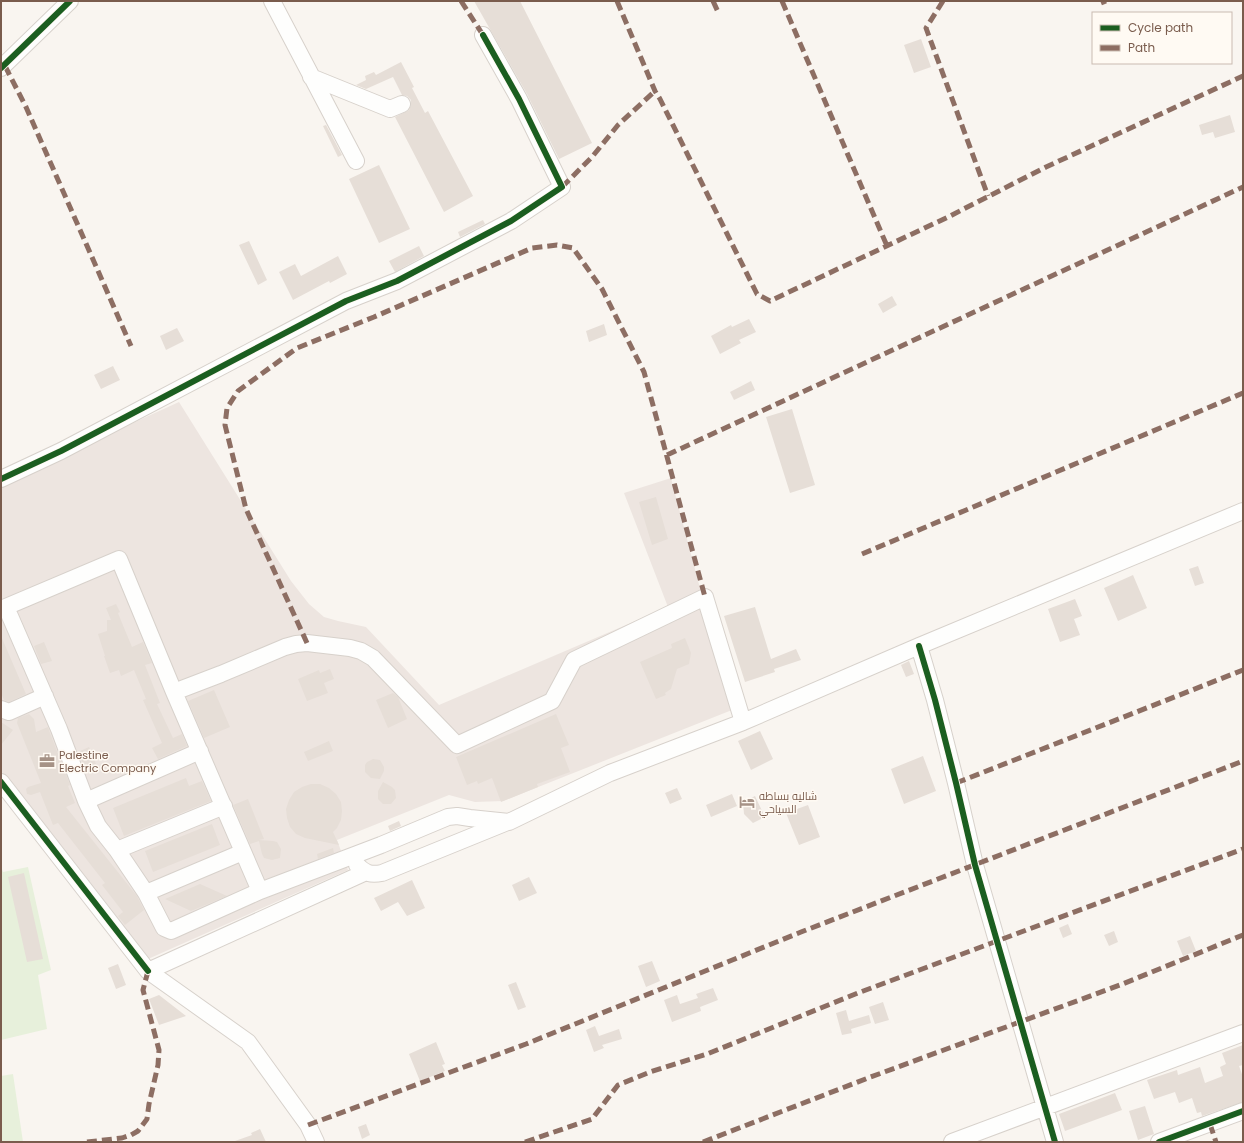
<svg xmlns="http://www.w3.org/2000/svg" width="1244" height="1143" font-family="Poppins,Cairo,sans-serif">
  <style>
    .industrial { fill: #ede5e0 }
    .green { fill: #e7f0db }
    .building { fill: #e6ded7 }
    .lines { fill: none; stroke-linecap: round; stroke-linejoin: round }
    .minor-casing { stroke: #d7d1cb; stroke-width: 18 }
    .minor { stroke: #fefefd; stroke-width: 16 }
    .quiet { stroke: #8d6e63; stroke-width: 5; stroke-dasharray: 10 5; stroke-linecap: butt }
    .cycleway-casing { stroke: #fffaf3; stroke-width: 8 }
    .cycleway { stroke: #1b5e20; stroke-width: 6 }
    .labels { text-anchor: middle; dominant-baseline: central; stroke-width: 3; stroke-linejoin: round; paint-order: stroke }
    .poi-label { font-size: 11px; fill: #7a5c4d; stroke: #fffaf3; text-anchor: start }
  </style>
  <rect width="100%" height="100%" fill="#f9f5f0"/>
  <path class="industrial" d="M179,402L291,581L309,604L324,617L338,621L366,627L439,705L668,607L624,493L671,478L732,710L503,801L475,802L449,795L337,840L348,870L148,959L1,771V483Z"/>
  <path class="green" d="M1,866L3,872L28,867L51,970L38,975L47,1029L1,1040Z
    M13,1074L23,1142H1V1076Z"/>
  <path class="building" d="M474,1H520L592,143L559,159L527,94Z
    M921,39L931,67L914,73L904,45Z
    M401,62L414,87L412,88L425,113L428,111L473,196L444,212L395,117L409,110L411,105V100L407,96L402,95L393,77L366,89L356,85L366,80L365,76L374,72L376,75Z
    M1230,115L1235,132L1215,138L1213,132L1202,135L1199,125Z
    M326,125L342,155L338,157L323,126Z
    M379,165L410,229L379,243L349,179Z
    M483,220L485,224L460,237L458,232Z
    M249,241L267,280L258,285L239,245Z
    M419,246L424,256L395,272L389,261Z
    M338,256L347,274L330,283L329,281L293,300L279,272L295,264L301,276Z
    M892,296L897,305L883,313L878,304Z
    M749,319L756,332L739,340L741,343L720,354L711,336L731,325L732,327Z
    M604,324L607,335L589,342L586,331Z
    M177,328L184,341L166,350L160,336Z
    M113,366L120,380L101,389L94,375Z
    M751,381L755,390L734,400L730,392Z
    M792,409L815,485L790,493L766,417Z
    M656,497L668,539L652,545L639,502Z
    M1198,566L1204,583L1195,586L1189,569Z
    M1133,575L1147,608L1118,621L1104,588Z
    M1075,599L1082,616L1074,619L1080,635L1060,642L1048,609Z
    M116,604L120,612L118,613L122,623L132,647L143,642L152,663L145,665L160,703L157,704L173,738L182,734L187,746L158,759L152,748L162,743L143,700L146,699L134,670L121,676L119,670L110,673L104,656H105L98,634L107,631V620H111L106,608Z
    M755,607L771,659L796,649L801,660L774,669L775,672L745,682L724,616Z
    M1,636L26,694L9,702L4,700L1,693Z
    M685,638L691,653L689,664L677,669L671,689L665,693L666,695L656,699L640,662L672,648L671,644Z
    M44,642L52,661L41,664L34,646Z
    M909,661L914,674L906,677L901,665Z
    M330,669L334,679L324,683L328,693L307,701L298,679L319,670L320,673Z
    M214,690L230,727L204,738L188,701Z
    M393,693L398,697L407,719L388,728L376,700Z
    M29,714L34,719L36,732L48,727L50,733L70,785L68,786L75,803L66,807L137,896L144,910L125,925L118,916L123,912L102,885L105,883L58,823L53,825L40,792L31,795L27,794L26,789L28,787L41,783L17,723L18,718Z
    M556,714L569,745L561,748L570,772L537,784L538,787L501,802L492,778L478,784L477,781L467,785L456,757Z
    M1,722L13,730L1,745Z
    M760,731L773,759L751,770L738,741Z
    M329,741L333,751L308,761L304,752Z
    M89,747L96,764L85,769L78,752Z
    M923,756L936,791L904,804L891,769Z
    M373,759L380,760L384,767V771L380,779L371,778L365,772V765L367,762Z
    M186,778L189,786L202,781L211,801L124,836L113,808Z
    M383,782L392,787L395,790L396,798L391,804H383L378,799V791Z
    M311,784H320L329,788L336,794L341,802L342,811L341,820L337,828L333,832L339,845L305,838L296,834L290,827L287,818L286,809L289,800L294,792L302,787Z
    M677,788L682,799L670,804L665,793Z
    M732,794L737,806L711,817L706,805Z
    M755,796L765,817L753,823L744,814L743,802Z
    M248,799L264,839L259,840L273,841L277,842L281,849L280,858L272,860L264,858L262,854L259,841L250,844L233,805Z
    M808,805L820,837L799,845L786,813Z
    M399,821L401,826L390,831L388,826Z
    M212,824L220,845L153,872L145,851Z
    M333,848L334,853L318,859L317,854Z
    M24,873L43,959L27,962L8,877Z
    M529,877L537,893L519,901L512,885Z
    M412,880L425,908L407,916L398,902L381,911L374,898Z
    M200,884L227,896L191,911L165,899Z
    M1068,924L1072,934L1063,938L1059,928Z
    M1114,931L1118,942L1109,946L1104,935Z
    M1190,936L1196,951L1183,956L1177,941Z
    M652,961L660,981L646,987L638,966Z
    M118,964L126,985L116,989L108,968Z
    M516,982L526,1007L518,1010L508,985Z
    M713,988L718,1000L700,1007L701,1011L672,1022L664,1000L677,995L680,1004L698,998L696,994Z
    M159,995L186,1016L159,1025L149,999Z
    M883,1002L889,1020L875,1024L869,1007Z
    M846,1010L849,1021L869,1015L871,1023L851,1029L852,1033L842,1035L836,1013Z
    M595,1026L599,1036L619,1029L622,1039L602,1045L604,1048L594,1052L586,1030Z
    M436,1042L445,1064L442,1065L445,1071L420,1081L409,1054Z
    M1243,1045V1065L1239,1066L1243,1077V1102L1202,1116L1201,1112L1197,1113L1192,1098L1179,1103L1175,1092L1154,1099L1147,1080L1177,1070L1178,1075L1200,1067L1205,1083L1223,1076L1220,1067L1226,1064L1222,1053Z
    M1115,1093L1122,1110L1065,1131L1059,1114Z
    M1145,1106L1154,1134L1138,1140L1129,1111Z
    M366,1124L370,1135L362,1139L358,1127Z
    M260,1129L266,1142H235V1141L252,1135L251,1133Z"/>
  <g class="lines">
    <defs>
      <path id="minor" d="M272,1L356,161
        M1,68L70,1
        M311,77L390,109L402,104
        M1,479L61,451L346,301L397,281L511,221L562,187L519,99L483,35
        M1,609L119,559L174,692L260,891L171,931L164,928L146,893L117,850L98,826L86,801L59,729L6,607
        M919,646L935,700L956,783L975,865L1055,1142
        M174,692L221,674L285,647L296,644L307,643L350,648L361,651L373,658L457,745L552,701L574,660L705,597L743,722
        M1,709L9,712L45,696
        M1,782L148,971L248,1042L308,1125L316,1142
        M86,801L200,751
        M117,850L224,806
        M357,865C366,874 371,875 382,873L505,823
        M260,891L381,845L448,817L457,816L470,818L509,822L610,773L743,722L919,646L1243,511
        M146,893L243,852
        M148,971L366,872
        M952,1142L1243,1033
        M1159,1142L1243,1111"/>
    </defs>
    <use href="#minor" class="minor-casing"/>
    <use href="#minor" class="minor"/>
    <path class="quiet" d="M461,1L483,35
      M617,1L655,91L660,99L757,294L770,301L948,217L1046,167L1243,76
      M713,1L719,14
      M782,1L887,246
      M943,1L926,28L988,196
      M1101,3L1106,1
      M5,66L26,107L131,346
      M562,187L592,157L618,125L655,91
      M667,455L1243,187
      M862,554L1243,393
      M307,643L246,509L225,425L227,408L238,391L297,348L374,317L532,248L557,245L573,248L602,289L644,372L705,597
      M956,783L1243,670
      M1210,1124L1216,1142
      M308,1125L526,1044L801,932L1243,761
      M87,1142L122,1138L131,1135L138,1131L147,1119L149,1104L158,1065L159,1050L143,990L148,971
      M525,1142L592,1119L618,1085L650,1072L707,1054L858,993L1243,849
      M703,1142L868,1078L1120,985L1243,935"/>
    <defs>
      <path id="cycleway" d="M1,68L70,1
        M1,479L61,451L346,301L397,281L511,221L562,187L519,99L483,35
        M919,646L935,700L956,783L975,865L1055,1142
        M1,782L148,971
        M1159,1142L1243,1111"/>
    </defs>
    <use href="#cycleway" class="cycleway-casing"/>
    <use href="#cycleway" class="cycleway"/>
  </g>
  <defs>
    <symbol id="office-bare" viewBox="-9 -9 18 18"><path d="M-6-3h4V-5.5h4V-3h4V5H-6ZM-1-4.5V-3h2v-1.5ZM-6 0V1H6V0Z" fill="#a69286" stroke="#fffaf3" stroke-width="2.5" paint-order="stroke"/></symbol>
    <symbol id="hotel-bare" viewBox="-9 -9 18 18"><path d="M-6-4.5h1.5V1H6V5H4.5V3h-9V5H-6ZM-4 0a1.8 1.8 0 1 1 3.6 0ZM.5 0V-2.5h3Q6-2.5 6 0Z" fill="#a69286" stroke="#fffaf3" stroke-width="2.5" paint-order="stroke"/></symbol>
  </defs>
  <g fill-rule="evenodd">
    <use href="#office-bare" x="36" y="750" width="22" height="22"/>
    <use href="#hotel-bare" x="736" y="791" width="22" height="22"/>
  </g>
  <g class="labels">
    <g class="poi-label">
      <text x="59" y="755">Palestine<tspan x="59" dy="13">Electric Company</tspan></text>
      <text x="759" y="796">شاليه بساطه<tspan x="759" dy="13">السياحي</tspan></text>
    </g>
  </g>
  <rect width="1244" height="1143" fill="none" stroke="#7a5c4d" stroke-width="4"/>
  <rect x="1092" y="12" width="140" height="52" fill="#fffaf3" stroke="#cabbb1"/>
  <rect x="1100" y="25" width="20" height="6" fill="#1b5e20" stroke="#cabbb1"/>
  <text x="1128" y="32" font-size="12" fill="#7a5c4d">Cycle path</text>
  <rect x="1100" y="45" width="20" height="6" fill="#8d6e63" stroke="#cabbb1"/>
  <text x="1128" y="52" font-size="12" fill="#7a5c4d">Path</text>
</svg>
